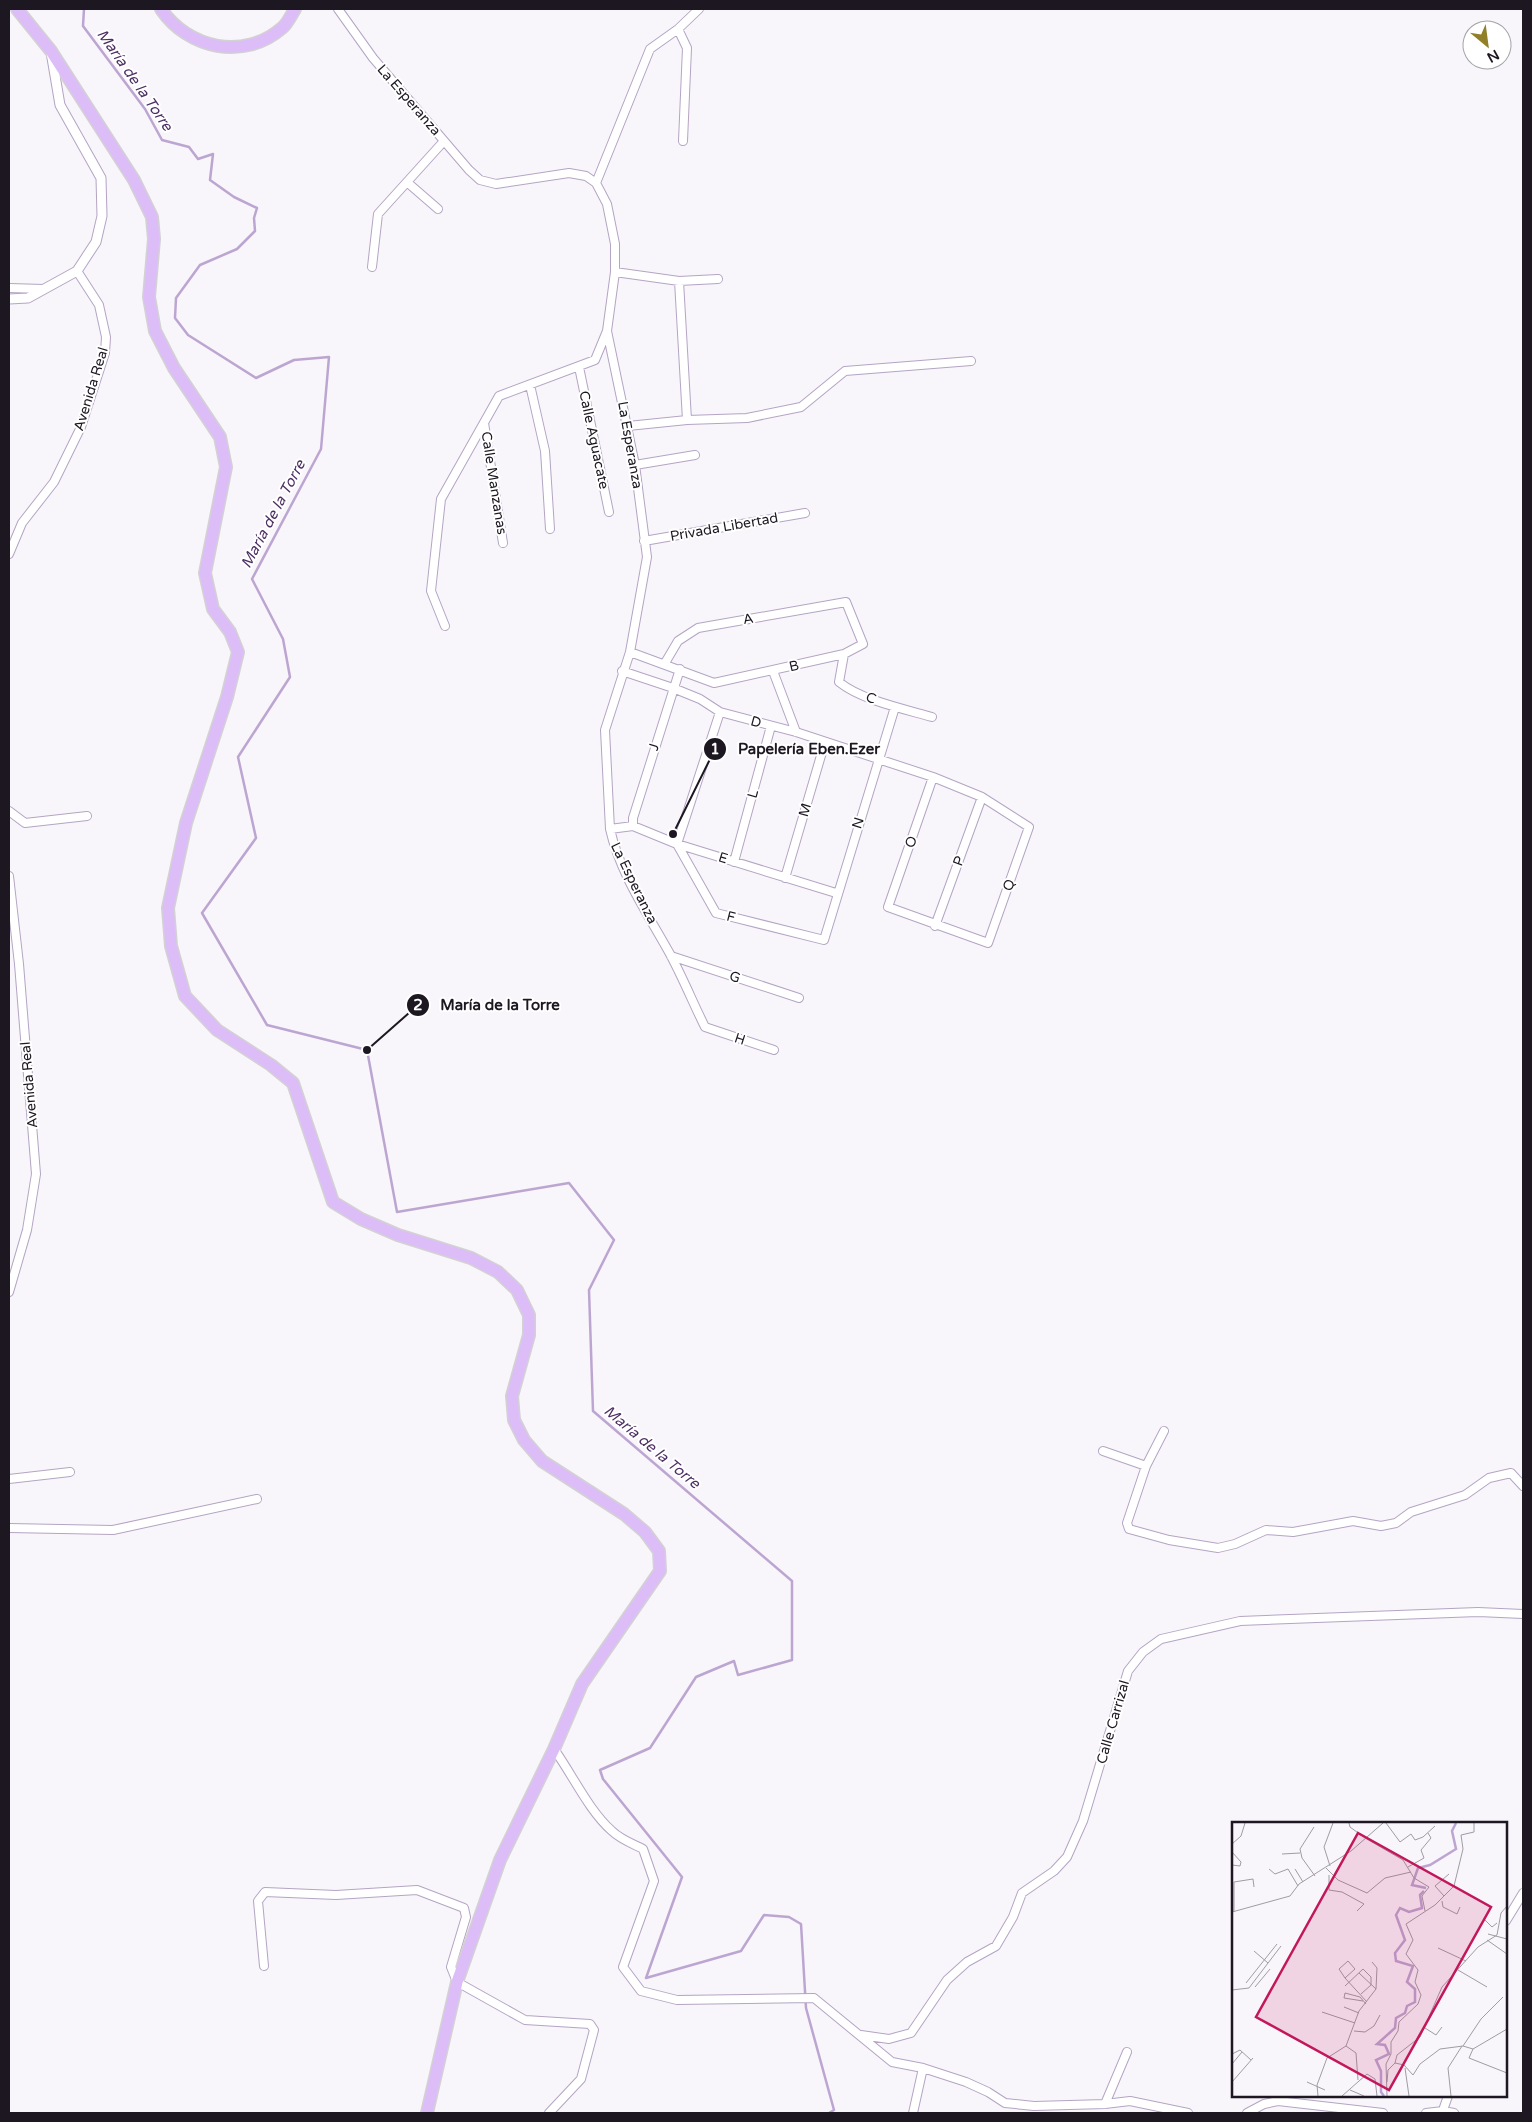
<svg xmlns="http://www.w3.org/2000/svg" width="1532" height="2122" font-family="'Varela Round',sans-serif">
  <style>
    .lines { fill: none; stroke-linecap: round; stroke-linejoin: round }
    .stream { stroke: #bca6d1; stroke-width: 2.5 }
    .minor-casing { stroke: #b4a5c3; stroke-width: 10 }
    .tertiary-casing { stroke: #b4a5c3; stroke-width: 11 }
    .primary-casing { stroke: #d2d1d3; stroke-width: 14 }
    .minor { stroke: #fff; stroke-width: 8 }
    .tertiary { stroke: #fff; stroke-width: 9 }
    .primary { stroke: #ddbdf8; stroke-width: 11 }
    .labels { text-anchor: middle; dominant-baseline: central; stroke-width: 4; stroke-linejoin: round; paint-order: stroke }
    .street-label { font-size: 14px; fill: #1d1722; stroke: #fff }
    .water-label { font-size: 15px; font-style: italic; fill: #4d2f64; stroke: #fff }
    .inset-river { fill: none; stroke: #bca6d1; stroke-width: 2.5 }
    .inset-road { fill: none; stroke: #a09ca4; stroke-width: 1 }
    .view { fill: #c2185b; fill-opacity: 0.15; stroke: #c2185b; stroke-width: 2.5 }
    .inset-edge { fill: none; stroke: #1d1722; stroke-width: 2.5 }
    .leader { fill: none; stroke: #1d1722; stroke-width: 2 }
    .callout-dot { fill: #1d1722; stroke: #fff; stroke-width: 2 }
    .mark-label { font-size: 15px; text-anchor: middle; font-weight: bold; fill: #fff }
    .callout-label { font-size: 15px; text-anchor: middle; font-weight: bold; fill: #1d1722; stroke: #fff; stroke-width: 4; stroke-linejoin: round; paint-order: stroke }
  </style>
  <rect width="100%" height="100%" fill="#f8f5fb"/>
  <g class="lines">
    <path class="stream" d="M84,9L83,26L145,109L162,140L189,147L198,159L213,154L210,180L234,197L257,208L254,218L255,231L237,249L200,265L176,298L175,318L188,335L256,378L294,360L329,357L321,449L252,579L283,639L290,677L238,757L256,838L202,913L267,1025L367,1050L397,1212L569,1183L614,1240L589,1290L593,1411L792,1581V1660L738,1675L734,1661L696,1677L650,1748L600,1770L603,1779L682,1877L646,1978L741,1951L764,1915L789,1917L801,1924L806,2008L834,2110L829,2113"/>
    <defs>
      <path id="minor" d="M338,9L373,58L469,170L480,180L496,184L569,173L586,176L596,183L607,204L615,244V272L607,331L635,465L647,557L630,652L605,730L610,829C620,874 648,914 670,954C683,978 693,1003 705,1027L774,1050
        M678,29L687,48L683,141
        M408,183L438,209
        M596,183L650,49L678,29L699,9
        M372,267L378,214L444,141
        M615,272L679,281L718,279
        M679,281L687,420
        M9,288L44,289
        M579,367L609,512
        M530,385L545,451L550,529
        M484,423L503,543
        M628,426L687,420L747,418L801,407L845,371L971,361
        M635,465L695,455
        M644,541L805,513
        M9,554L22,523L54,482L81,427L105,353L106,337L99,305L77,271
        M445,626L431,591L441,499L499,396L595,360L607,331
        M630,652L714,683L844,654L863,644L846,602L698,628L678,641L665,663
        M844,654L839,682C861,700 904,709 932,717
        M622,671L673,688L700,699L720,712L796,732L933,777L982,797L1029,827L988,943L888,907L933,777
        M773,671L796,732
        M720,712L677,844L716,913L824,940L895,707
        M9,811L25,823L87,816
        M633,826V818L680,669
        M610,829L633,826L677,844L836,893
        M734,862L771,726
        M9,876L19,964L36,1174L27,1230L9,1292
        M785,878L825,742
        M935,926L982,797
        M671,956L799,998
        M1164,1431L1146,1466L1127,1523L1129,1529L1169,1540L1218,1548L1235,1544L1266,1530L1293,1532L1353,1521L1381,1526L1396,1523L1411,1512L1465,1495L1489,1478L1511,1473L1523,1486
        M1103,1451L1146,1466
        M9,1479L70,1472
        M9,1528L113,1530L257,1499
        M554,1749C572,1774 589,1811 612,1831C620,1839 633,1844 643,1849L654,1881L623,1967L641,1991L677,2000L814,1998L892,2062L923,2068L966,2082L988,2092L1005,2103L1034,2106L1105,2104L1130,2101L1188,2113
        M1506,1921L1523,1893
        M264,1966L258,1901L265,1892L336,1895L417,1890L464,1908L466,1917L451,1967L457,1982L525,2020L590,2024L594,2030L581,2079L549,2113
        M861,2035L889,2039L911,2033L947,1980L967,1962L996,1946L1013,1917L1022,1893L1054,1871L1067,1857L1083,1821L1128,1671L1143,1652L1161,1639L1240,1621L1478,1612L1523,1614
        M1105,2104L1127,2052
        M913,2113L923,2068
        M1247,2113L1264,2104L1278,2101L1383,2113
        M1426,2113L1443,2111L1454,2113
        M1442,2113L1448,2096"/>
      <path id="tertiary" d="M9,299L28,298L77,271L96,242L102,216L101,178L60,105L51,52"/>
      <path id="primary" d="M17,9L51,51L134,180L152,217L154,239L149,297L155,331L174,368L220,437L226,467L205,573L213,609L230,632L238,652L227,697L186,823L168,908L171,946L185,996L217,1030L271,1065L293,1083L333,1202L361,1219L398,1235L471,1258L498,1272L517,1290L529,1315V1335L512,1396L514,1420L524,1440L542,1461L624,1514L645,1532L659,1551L660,1571L582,1684L554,1749L500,1860L457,1982L427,2113
        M161,9C188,49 244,61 282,28C288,23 291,15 295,9"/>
    </defs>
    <use href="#minor" class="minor-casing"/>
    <use href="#tertiary" class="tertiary-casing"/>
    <use href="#primary" class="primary-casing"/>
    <use href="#minor" class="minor"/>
    <use href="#tertiary" class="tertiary"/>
    <use href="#primary" class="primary"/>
  </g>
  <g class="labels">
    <g class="street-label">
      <text transform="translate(409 100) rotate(49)">La Esperanza</text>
      <text transform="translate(91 389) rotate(-73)">Avenida Real</text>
      <text transform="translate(594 440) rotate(78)">Calle Aguacate</text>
      <text transform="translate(630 445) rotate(80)">La Esperanza</text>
      <text transform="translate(494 483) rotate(81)">Calle Manzanas</text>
      <text transform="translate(724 527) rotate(-10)">Privada Libertad</text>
      <text transform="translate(748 619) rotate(-10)">A</text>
      <text transform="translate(794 666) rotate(-13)">B</text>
      <text transform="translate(871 698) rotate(21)">C</text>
      <text transform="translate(756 722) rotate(15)">D</text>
      <text transform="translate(654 747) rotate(-73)">J</text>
      <text transform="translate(753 794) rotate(-75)">L</text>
      <text transform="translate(805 810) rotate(-74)">M</text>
      <text transform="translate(858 823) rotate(-73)">N</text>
      <text transform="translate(911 842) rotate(-71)">O</text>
      <text transform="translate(723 858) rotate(17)">E</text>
      <text transform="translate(959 861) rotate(-70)">P</text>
      <text transform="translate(634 883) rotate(64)">La Esperanza</text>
      <text transform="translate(1009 885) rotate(-70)">Q</text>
      <text transform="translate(731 917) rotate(14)">F</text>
      <text transform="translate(735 977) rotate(18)">G</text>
      <text transform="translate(740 1039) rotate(18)">H</text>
      <text transform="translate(29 1085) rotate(-95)">Avenida Real</text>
      <text transform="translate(1113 1722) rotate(-74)">Calle Carrizal</text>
    </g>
    <g class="water-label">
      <text transform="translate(135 80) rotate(55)">María de la Torre</text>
      <text transform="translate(273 514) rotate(-62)">María de la Torre</text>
      <text transform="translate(652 1447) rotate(40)">María de la Torre</text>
    </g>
  </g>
  <g transform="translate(1232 1822)">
    <rect width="275" height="275" fill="#f8f5fb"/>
    <path class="inset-river" d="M194,66L180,63L186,46L198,43L224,27L220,9L224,1M152,274L149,270V249L144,238L157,232L153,223L145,222L163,206L164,196L173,191L175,184L183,180V167L175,160L181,144L164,139L163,131L173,118L164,93L168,86L177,90L190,86L188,73L192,69"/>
    <path class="inset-road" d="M117,1L118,5L133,16L171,38L182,56L197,65L190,74L193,89M154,1L168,20L179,12L183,18L191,15L203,4M82,5L68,27L70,36L83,54M0,22L9,14L13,1M0,30L9,40L8,44L0,43M50,32L68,31M98,44L92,25L101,1M176,45L192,36L189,28L199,16L196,11M94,46L106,58L135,71L153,56L179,50M37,47L43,52L56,47L66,64M63,47L71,60M97,53V68L110,70L132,82L125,89M212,74L203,64L217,52M210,79L211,85L225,92L228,85M0,90L58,74L67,62L119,29L151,1M2,90V60L21,57L22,65M253,98L260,105L265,101M256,112L275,117M255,118L275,132M206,126L234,139M22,129L36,141M226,148L255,165M127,151L144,167M113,156L123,147L116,139L107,147L113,156L135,180M14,161L45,122M113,164L131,147L139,155V163L129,172M23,165L38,147M0,168L17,166L49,124M131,179L112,176L113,171L128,175L134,182M112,185L127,191M90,190L123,201M193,206L204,213L210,205M275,207L241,227L237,236L275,251M122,209L133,210L142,204L148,193M114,224L127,189L144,167L145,146L140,140M114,224L124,231L126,258M231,224L249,197L271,175M0,232L8,228L19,238M163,241L172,243L181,253L188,242L208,227L231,224L241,227M0,242L10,230M173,246L177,274M0,260L21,236M75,260L93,268M155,260L156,248L163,241L165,233L188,215L210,165L246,125L265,113L269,91L275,84M118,268L132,274M86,274L85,263L95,236L114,224M110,274L135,252L143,257L145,274M155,274L154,242L159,232V220L166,209L167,200L186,182L189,173L183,160L186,148L174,132L181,118L174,102L203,83L222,64L231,27L229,13L242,10V1M219,274L216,246L230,224"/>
    <path class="view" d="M126,11L259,85L157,268L24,195Z"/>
    <rect width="275" height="275" class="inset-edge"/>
  </g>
  <path class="leader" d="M673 834L715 749M367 1050L418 1005"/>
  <g class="callout-dot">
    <circle cx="673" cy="834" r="5"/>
    <circle cx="367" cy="1050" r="5"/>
    <circle cx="715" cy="749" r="12"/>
    <circle cx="418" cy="1005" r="12"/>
  </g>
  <g class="mark-label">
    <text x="715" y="754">1</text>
    <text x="418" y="1010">2</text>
  </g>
  <g class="callout-label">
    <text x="809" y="754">Papelería Eben.Ezer</text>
    <text x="500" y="1010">María de la Torre</text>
  </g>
  <rect width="1532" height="2122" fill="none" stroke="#1d1722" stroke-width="20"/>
  <g transform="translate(1487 45) rotate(151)"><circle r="24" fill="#ffffff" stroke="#a5a2a7"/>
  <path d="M0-4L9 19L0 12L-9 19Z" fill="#918028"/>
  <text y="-8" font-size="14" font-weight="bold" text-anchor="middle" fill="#1d1722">N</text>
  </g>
</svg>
